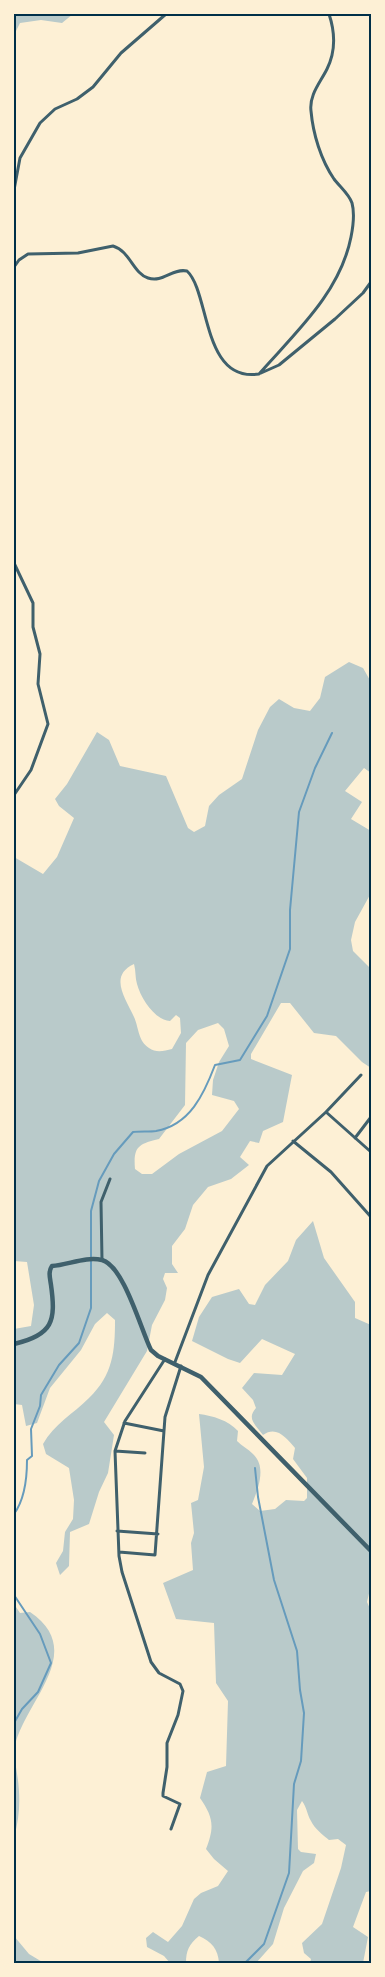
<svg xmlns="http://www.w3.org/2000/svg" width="385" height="1977" font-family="Barlow,sans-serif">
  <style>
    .green { fill: #b9caca; fill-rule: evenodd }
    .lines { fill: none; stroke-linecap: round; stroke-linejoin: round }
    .stream { stroke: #669bbc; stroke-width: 2 }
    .minor { stroke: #3f606c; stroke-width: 3 }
    .tertiary { stroke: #3f606c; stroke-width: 4.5 }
    .neatline { fill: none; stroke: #003049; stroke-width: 2 }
  </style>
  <rect width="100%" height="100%" fill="#fdf0d5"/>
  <path class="green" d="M14,14H73L62,23L41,20L20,23L14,35Z
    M349,662L363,668L371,682V773L364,768L345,791L362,802L351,819L371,831V893L355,922L351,940L353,951L371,969V1068L362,1062L336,1036L314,1033L290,1003H281L251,1054V1059L292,1075L283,1122L263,1131L259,1143L250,1141L240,1157L249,1165L231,1179L208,1187L193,1205L185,1229L172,1246V1264L178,1273H165L163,1279L167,1288L165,1300L152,1325L147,1351L104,1422L114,1435L108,1473L99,1492L89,1524L70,1532L69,1566L60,1575L56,1563L63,1551L65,1532L73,1519L74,1500L69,1468L46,1454L43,1444C54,1424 73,1414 89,1398C113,1375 115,1351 115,1320L107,1313L95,1324L81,1350L50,1388L37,1423L26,1426L22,1405L14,1404V1329L31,1326L34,1305L27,1262L14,1261V857L43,874L57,857L74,818L59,806L55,799L67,784L97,732L109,740L120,766L166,776L188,828L194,832L205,826L209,806L219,795L242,779L258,730L270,707L279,699L294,708L310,711L320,698L325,677ZM134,964C136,971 135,978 137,984C141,999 155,1020 170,1021L176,1015L180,1018L181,1033L172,1049C164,1051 156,1053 149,1048C138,1041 139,1028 134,1017C126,999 108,976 134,964ZM218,1023L224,1029L229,1046L219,1062L213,1080L212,1095L234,1101L239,1109L222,1131L179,1154L152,1174H142L135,1169C133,1146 139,1144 159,1139L185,1105L186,1043L198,1030Z
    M313,1221L324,1258L355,1302V1318L371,1325V1585L367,1602L371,1611V1891L366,1892L353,1927L368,1937L363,1963H310L311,1959L304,1953L302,1943L322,1924L341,1868L346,1845L338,1839L329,1840C323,1835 314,1828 311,1821C307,1814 307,1808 302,1801L297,1810L298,1849L301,1852L316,1854L314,1863L303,1871L284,1908L273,1944L256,1963H219C218,1949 212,1942 199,1936C189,1944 186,1951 186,1963H170L164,1956L147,1947L146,1938L153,1932L168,1942L182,1926L194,1899L201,1893L218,1886L228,1871L214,1859L206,1849C215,1826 213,1817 200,1798L207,1772L226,1766L228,1701L216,1683L214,1623L176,1619L163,1583L193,1570L191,1543L194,1533L191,1503L198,1500L204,1467L199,1414C213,1416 228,1420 238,1431L237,1441C242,1446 248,1449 253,1454C267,1467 258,1489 252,1504L260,1511L275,1509L286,1500L304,1501L307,1498V1478L293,1459L295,1448C287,1439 277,1425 263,1435C256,1425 246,1419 256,1408L253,1400L242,1388L254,1373L282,1375L295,1354L262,1339L240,1363L228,1359L192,1341L199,1317L212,1297L239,1289L249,1304L255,1305L265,1285L288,1261L296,1240Z
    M14,1604L20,1613L30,1612C89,1652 23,1702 14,1749Z
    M14,1757C20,1785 22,1810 14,1837Z
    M14,1936L29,1954L44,1963H14Z"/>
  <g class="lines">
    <path class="stream" d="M14,1514C25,1499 27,1478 27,1460L32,1456L31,1429L40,1406L41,1395L59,1365L79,1343L91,1308V1211L99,1181L114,1154L133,1132C141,1131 149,1132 156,1131C190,1125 204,1094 215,1065L240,1060L267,1016L290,949V910L299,812L315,768L332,733
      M14,1595L40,1634L51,1663L38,1692L22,1709L14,1723
      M14,1962L15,1963
      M245,1963L264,1944L289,1873L294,1784L301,1761L304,1713L300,1690L297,1651L274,1580L258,1497L255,1468"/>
    <path class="minor" d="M14,190L20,158L40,123L55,109L77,99L93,87L121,53L166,14
      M14,267L19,260L28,254L78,253L113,246C130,251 133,273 148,278C163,283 172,268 187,271C210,292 202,383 259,374C295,333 340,293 351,237C353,227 355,214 352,203C349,194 340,187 334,179C321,160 313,134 311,111C309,95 320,83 327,69C336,51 335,32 329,14
      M261,373L279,365L335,319L363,293L371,282
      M14,563L33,603V627L40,654L38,684L48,724L31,770L14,795
      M326,1112L361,1075
      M355,1138L371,1117
      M293,1141L331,1172L371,1217
      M102,1260L101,1202L110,1179
      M165,1359L125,1421L115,1451L119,1556L122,1572L151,1662L159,1673L180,1684L183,1691L178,1715L167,1743V1767L163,1793V1796L180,1804L171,1829
      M175,1362L208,1275L267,1166L326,1112L371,1152
      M124,1423L164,1431
      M115,1451L145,1453
      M117,1531L158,1534
      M119,1552L155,1555L165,1417L181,1366"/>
    <path class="tertiary" d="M14,1344C53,1335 56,1321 51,1285C50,1278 48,1272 52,1266C68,1265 86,1256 102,1260C124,1266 141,1330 151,1350L158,1356L201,1377L371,1551"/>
  </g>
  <rect width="385" height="1977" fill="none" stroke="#fdf0d5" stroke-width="30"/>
  <rect x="15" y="15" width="355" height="1947" class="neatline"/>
</svg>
